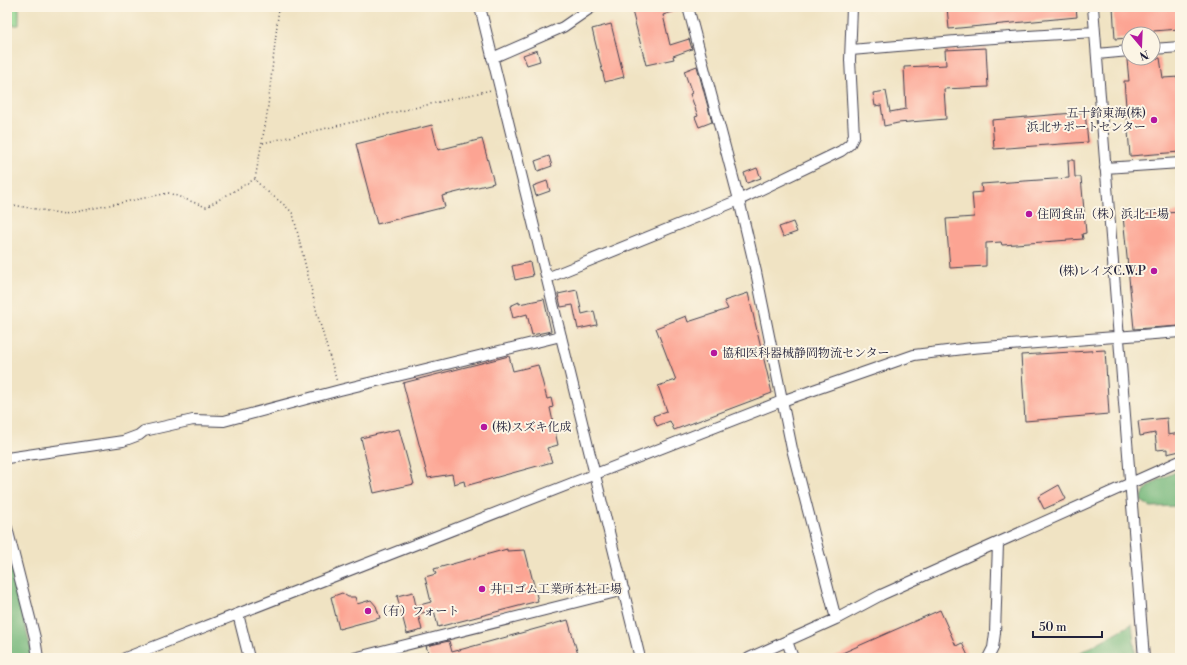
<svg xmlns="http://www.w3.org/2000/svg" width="1187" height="665" font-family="'Libre Bodoni','Noto Serif JP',serif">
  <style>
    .green { fill: #90d690; stroke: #597c66 }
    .forest { fill: #74b77a; stroke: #4b6c5a }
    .building { fill: #fca493 }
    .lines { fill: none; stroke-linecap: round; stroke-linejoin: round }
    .minor-casing { stroke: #413f4f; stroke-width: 12 }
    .path { stroke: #413f4f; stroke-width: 1.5; stroke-dasharray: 1 3; stroke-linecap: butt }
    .minor { stroke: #fff; stroke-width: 10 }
    .poi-dot { fill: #b5179e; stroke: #fcf5e5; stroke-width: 1.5 }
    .labels { text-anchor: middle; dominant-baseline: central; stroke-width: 4; stroke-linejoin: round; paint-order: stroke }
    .poi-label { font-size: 12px; fill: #22223b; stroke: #fcf5e5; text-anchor: start }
  </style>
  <rect width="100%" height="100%" fill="#fcf5e5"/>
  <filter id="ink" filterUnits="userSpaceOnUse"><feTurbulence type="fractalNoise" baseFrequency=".025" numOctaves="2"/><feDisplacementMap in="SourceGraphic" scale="8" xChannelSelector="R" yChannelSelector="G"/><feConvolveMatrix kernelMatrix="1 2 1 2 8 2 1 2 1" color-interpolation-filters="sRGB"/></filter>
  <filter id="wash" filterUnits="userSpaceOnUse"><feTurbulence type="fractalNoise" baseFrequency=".012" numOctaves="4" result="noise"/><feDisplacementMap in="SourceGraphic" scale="16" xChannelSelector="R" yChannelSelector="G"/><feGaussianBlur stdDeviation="0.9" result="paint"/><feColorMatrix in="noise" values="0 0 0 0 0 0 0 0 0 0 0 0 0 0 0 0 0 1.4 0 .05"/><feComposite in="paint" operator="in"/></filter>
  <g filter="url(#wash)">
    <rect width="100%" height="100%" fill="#f0e3c3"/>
    <path class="green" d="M7,7H19V25H11V18H7Z"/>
    <path class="forest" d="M1180,470V506L1151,507L1141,501C1145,482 1164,478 1180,470Z
      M7,550L33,658H7Z
      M1132,624L1136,658H1070Z"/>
    <g id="blocks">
      <path class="building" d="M631,7H682V9L663,15L670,45L689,39L692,49L673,56L674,59L646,65Z
        M947,7H1076L1077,17L949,29Z
        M1113,7H1180V29L1153,31V34H1129V38L1115,39Z
        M611,24L624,77L605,82L592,29Z
        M986,48L988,87L944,89L946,119L898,123L884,126L881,105L875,106L873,93L886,91L890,112L906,109L904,67L946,65L945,50Z
        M537,50L540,61L527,65L523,55Z
        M1160,58L1163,78L1179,77L1180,152L1130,156L1124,81H1129L1127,60Z
        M697,66L712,122L699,127L695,117L698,116L690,94L692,93L684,71Z
        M1085,112L1088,142L994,149L992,120Z
        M432,125L438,150L482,139L494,183L442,196L445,207L377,224L356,144Z
        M549,156L552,166L538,171L535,161Z
        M1068,160H1074L1075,177H1081L1086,233L1082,234L1083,239L1002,245L1001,242L986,243V266L950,268L946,219L974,217L972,193L982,192L981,184L1069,178Z
        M757,168L761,178L747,183L744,173Z
        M547,181L550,191L536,196L533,186Z
        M1180,212V326L1134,329L1123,216Z
        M793,222L797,232L783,237L779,227Z
        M530,262L533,276L515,280L512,266Z
        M577,290L582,314L594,311L597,325L578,329L573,305L561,307L558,294Z
        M748,293L772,393L674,430L670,421L657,426L653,416L667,411L658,386L676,380L656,328L686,316L688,322L728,309L724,301Z
        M544,299L551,331L532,335L527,314L513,318L510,306L519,302V304Z
        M1105,350L1109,414L1025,421L1021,355Z
        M509,356L513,371L538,365L547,399L551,398L553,407L550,408L558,445L547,448L552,462L465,486L464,481L454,484L452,474L428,478L403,383Z
        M1167,418L1168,435L1180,433V451L1167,454V449L1157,450L1155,433L1140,436L1138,421Z
        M399,429L414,484L374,493L361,438Z
        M1059,485L1066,499L1044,509L1038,497Z
        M507,549V551L525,550L538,601L438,627L434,610L418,614L422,630L407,634L397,596L413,592L416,606L431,602L425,577L436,574L434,569Z
        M342,593L348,597H355L357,604L371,600L376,606L380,618L339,629L331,597Z
        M940,610L956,646L962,643L969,658H831Z
        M568,620L579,658H430L426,646L449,641L452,652Z"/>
    </g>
  </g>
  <g filter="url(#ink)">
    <use href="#blocks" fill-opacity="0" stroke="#413f4f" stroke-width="1"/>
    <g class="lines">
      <defs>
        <path id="minor" d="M480,7L640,658
          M688,7L739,200L756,272L792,449L836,619
          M1093,7L1144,658
          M1153,49L1180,47
          M851,50L979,39L1095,32
          M1097,54L1129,51
          M492,58L563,27L592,7
          M1105,168L1180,163
          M547,278L739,200L841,151L850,144L854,136L850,60L852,7
          M7,458L123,441L139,435L144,431L193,420L224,421L340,390L561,336
          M7,528L35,638L38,658
          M238,614L249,658
          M787,641L793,658
          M125,658L782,401L914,355L972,348L1180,332
          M354,658L624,590
          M749,658L836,619L881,595L1180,461
          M988,658L993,648L995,633L998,543"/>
      </defs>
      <use href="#minor" class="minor-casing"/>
      <path class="path" d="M279,7L267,115L255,179C265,193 282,200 293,214L317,313L337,382
        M263,143L491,90
        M7,204L65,214L169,193L206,207L255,179"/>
      <use href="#minor" class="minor"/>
    </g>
  </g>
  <g class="poi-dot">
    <circle cx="1154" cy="120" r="4"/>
    <circle cx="1029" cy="214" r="4"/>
    <circle cx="1154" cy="271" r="4"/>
    <circle cx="714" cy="353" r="4"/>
    <circle cx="484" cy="427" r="4"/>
    <circle cx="482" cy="589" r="4"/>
    <circle cx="368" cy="611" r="4"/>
  </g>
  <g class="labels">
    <g class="poi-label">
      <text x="1146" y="113" text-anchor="end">五十鈴東海(株)<tspan x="1146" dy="14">浜北サポートセンター</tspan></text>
      <text x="1037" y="214">住岡食品（株）浜北工場</text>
      <text x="1146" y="271" text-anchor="end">(株)レイズC.W.P</text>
      <text x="722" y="353">協和医科器械静岡物流センター</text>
      <text x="492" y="427">(株)スズキ化成</text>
      <text x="490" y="589">井口ゴム工業所本社工場</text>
      <text x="376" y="611">（有）フォート</text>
    </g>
  </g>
  <rect width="1187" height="665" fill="none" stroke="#fcf5e5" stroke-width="24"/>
  <g transform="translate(1141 46) rotate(161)"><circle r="19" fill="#fcf5e5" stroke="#a5a1a1"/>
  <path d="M0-3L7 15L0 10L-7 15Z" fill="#b5179e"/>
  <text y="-6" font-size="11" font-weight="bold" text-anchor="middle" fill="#22223b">N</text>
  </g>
  <path d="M1033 631v6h69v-6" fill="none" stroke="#22223b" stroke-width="2"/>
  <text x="1039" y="631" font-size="12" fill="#22223b" stroke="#fcf5e5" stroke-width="3" paint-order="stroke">50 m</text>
</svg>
